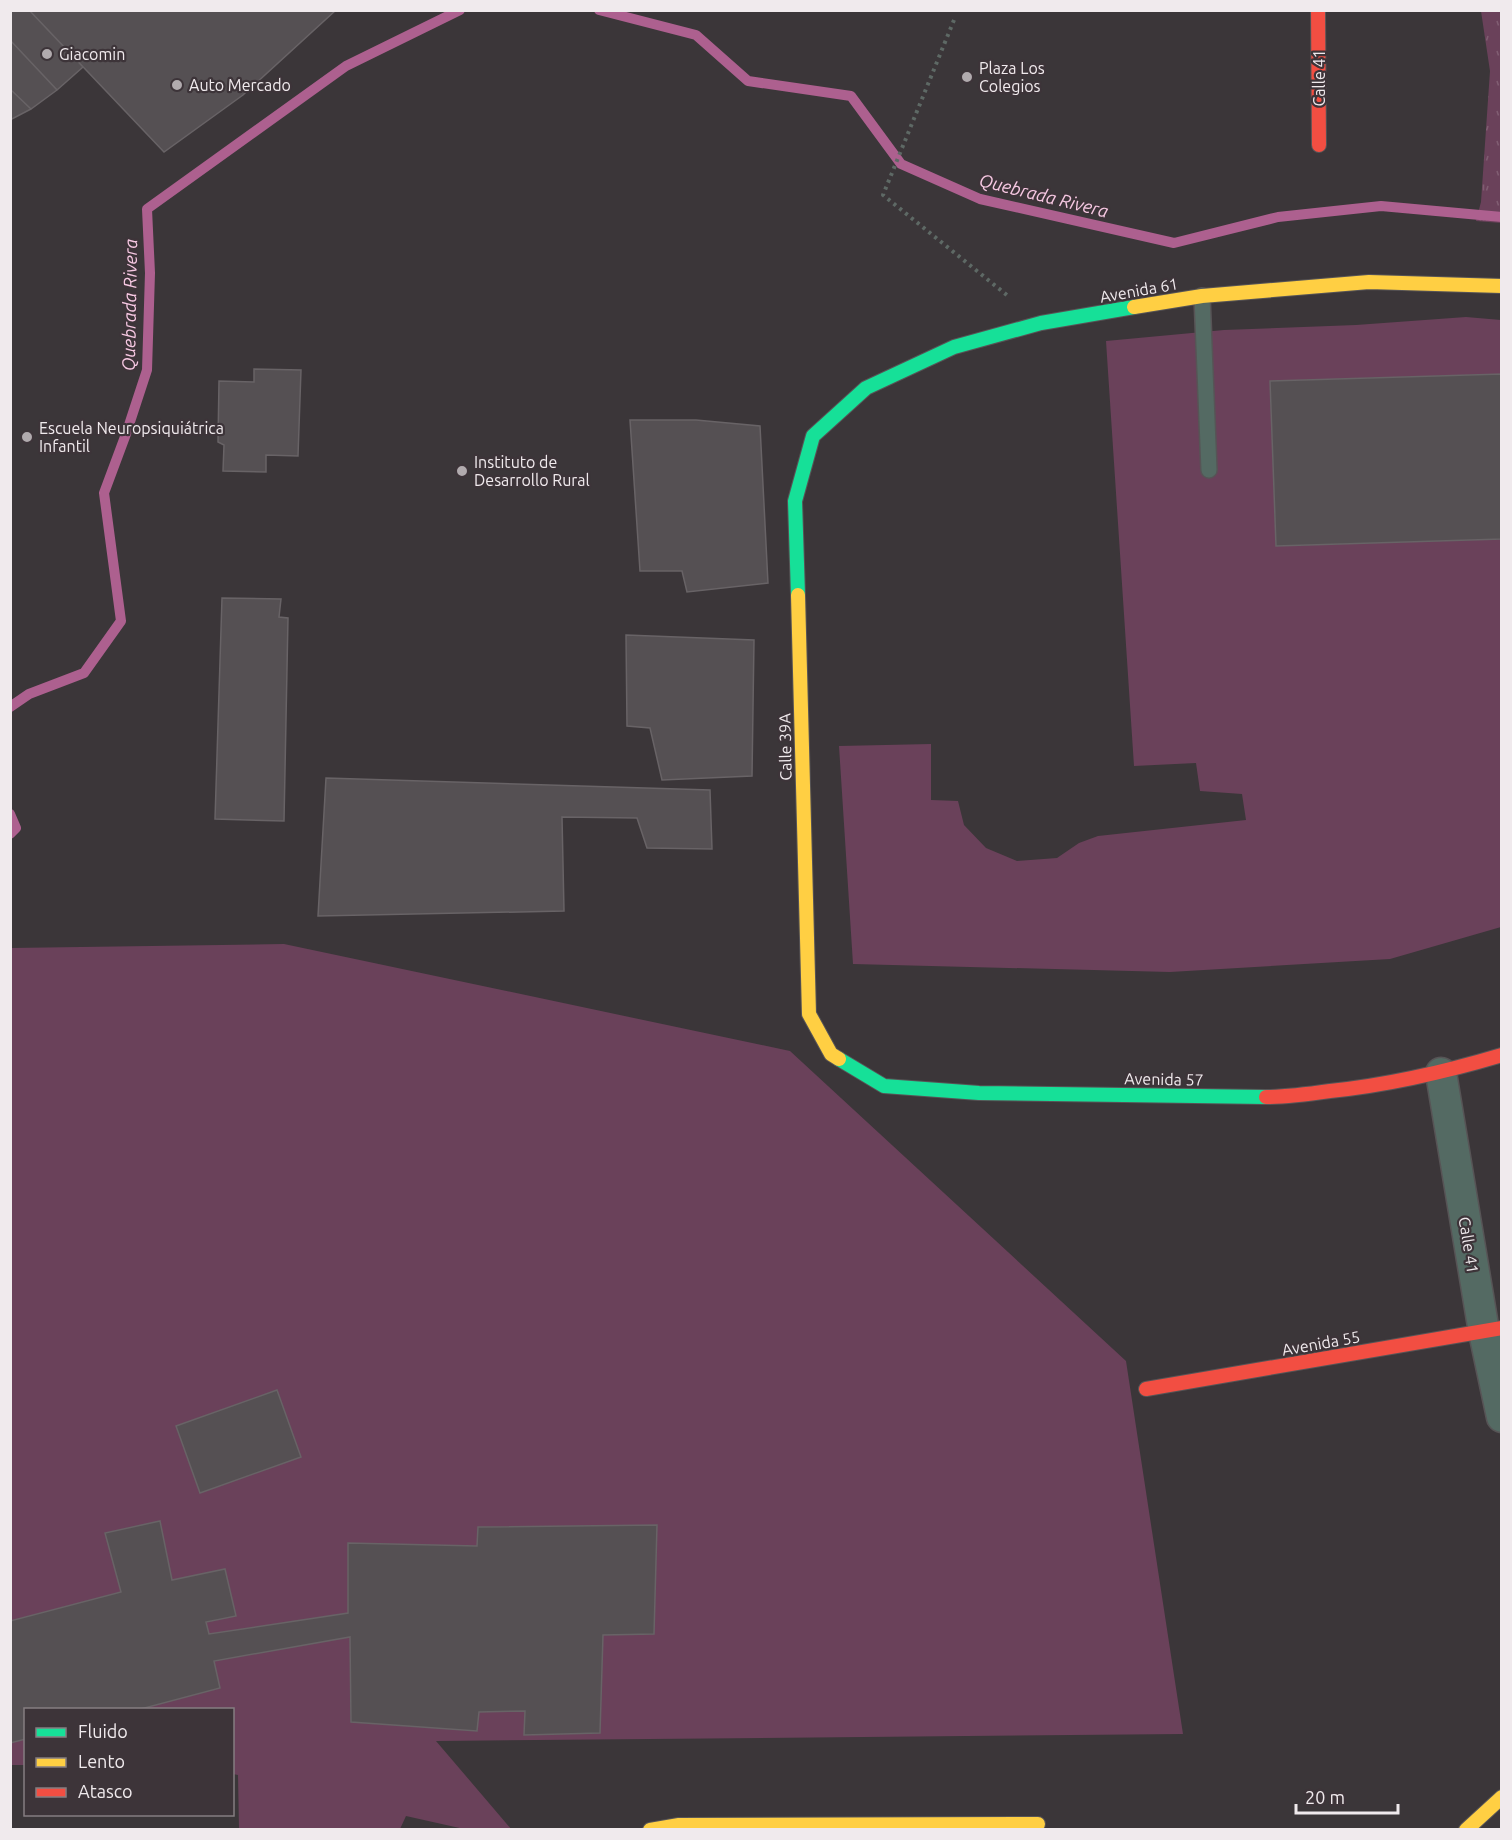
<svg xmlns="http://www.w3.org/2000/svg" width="1512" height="1840" font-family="Ubuntu,sans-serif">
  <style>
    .grass { fill: url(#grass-tufts) }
    .garden { fill: #6a415a }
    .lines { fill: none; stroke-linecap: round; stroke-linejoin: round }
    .stream { stroke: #ad608f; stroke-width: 10 }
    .building { fill: #555053; stroke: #686366; stroke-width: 1.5 }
    .lane-casing { stroke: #575456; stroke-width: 18 }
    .street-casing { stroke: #575456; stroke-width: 33 }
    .fast-casing { stroke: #575456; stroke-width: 16 }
    .slow-casing { stroke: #575456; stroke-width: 16 }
    .jam-casing { stroke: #575456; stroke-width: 16 }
    .path { stroke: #5e6965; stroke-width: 4; stroke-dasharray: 3 4.5; stroke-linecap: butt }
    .lane { stroke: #546a63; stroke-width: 15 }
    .street { stroke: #546a63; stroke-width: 30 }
    .fast { stroke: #16e098; stroke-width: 14 }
    .slow { stroke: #ffcf43; stroke-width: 14 }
    .jam { stroke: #f24e42; stroke-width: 14 }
    .poi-dot { fill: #b1abae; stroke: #3d3439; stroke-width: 2 }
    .labels { text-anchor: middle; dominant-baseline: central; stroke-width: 4.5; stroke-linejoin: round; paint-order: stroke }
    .poi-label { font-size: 16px; fill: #f0eaed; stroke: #3d3439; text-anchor: start }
    .street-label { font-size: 16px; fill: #f0eaed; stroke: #3d3439 }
    .water-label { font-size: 18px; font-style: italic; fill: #f6c8e2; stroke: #3d3439 }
  </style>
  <defs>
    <pattern id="grass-tufts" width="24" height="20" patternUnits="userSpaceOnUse" patternTransform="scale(1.5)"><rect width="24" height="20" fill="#6a415a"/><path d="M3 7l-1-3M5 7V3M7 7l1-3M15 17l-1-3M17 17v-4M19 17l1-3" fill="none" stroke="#805d72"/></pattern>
  </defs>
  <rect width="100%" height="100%" fill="#3b3639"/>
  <path class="grass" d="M1481,11H1501V223L1476,221L1481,202L1490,71Z"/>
  <path class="garden" d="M1466,317L1501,320V374L1270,381L1276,546L1501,539V927L1390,959L1170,972L853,964L839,746L931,744V800L958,801L964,825L986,848L1017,861L1057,858L1079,843L1098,836L1246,820L1242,794L1200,791L1196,763L1134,766L1106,341L1224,330L1356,325Z
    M284,944L790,1051L1126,1361L1183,1734L436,1741L512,1830L464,1829L406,1816L400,1829H239L238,1775L233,1774L232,1710H26L25,1765H11V948Z"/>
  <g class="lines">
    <path class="stream" d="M599,10L696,35L748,81L851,96L901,164L980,199L1174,243L1278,217L1381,206L1502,217
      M10,707L29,694L84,673L121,621L104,493L126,434L147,370L150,273L147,209L346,66L460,10
      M10,814L16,828L10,834"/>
  </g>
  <path class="building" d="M10,10H29L83,67L57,90L10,40Z
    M29,10H336L243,95L164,152Z
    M10,40L57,90L31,109L10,89Z
    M10,89L31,109L10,120Z
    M254,369L301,370L298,456L266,455V472L223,471L224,445L218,442L219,381L254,382Z
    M1502,374V539L1276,546L1270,381Z
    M630,420H696L760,426L768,583L687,592L682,571H640Z
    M222,598L281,599L279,617L288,618L284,821L215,819Z
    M626,635L754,640L752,776L662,780L650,728L627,726Z
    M326,778L710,790L712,849L647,848L637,818L562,817L564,911L318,916Z
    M277,1390L301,1457L200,1493L176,1426Z
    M160,1521L172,1580L225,1569L236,1616L206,1622L209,1634L348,1613V1543L477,1546L478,1527L657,1525L654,1634L603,1635L600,1733L524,1735L525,1711L479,1712L477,1731L351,1722L350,1637L214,1661L220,1688L137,1710H26V1739L10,1743V1621L121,1592L105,1533Z"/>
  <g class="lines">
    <defs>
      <path id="lane" d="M1202,296L1209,470"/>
      <path id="street" d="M1441,1073L1484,1332L1502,1417"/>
      <path id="fast" d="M798,595L795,501L813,436L866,388L954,347L1041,323L1134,307
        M839,1059L884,1086L979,1093L1266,1097"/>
      <path id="slow" d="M1134,307L1202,296L1369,282L1502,286
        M798,595L809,1014L831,1054L839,1059
        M650,1830L679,1825L1038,1824
        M1466,1830L1502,1797"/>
      <path id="jam" d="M1318,10L1319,145
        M1266,1097C1288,1097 1309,1094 1330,1091C1389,1085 1445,1072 1502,1055
        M1146,1389L1502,1328"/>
    </defs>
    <use href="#lane" class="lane-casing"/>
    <use href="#street" class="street-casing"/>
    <use href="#fast" class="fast-casing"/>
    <use href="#slow" class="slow-casing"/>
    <use href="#jam" class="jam-casing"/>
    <path class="path" d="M954,20L883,195L1008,296"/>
    <use href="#lane" class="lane"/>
    <use href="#street" class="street"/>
    <use href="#fast" class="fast"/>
    <use href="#slow" class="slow"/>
    <use href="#jam" class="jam"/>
  </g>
  <g class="poi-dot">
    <circle cx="47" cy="54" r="6"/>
    <circle cx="967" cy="77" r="6"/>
    <circle cx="177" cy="85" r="6"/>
    <circle cx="27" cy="437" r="6"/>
    <circle cx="462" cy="471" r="6"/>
  </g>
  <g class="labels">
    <g class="poi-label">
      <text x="59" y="54">Giacomin</text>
      <text x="979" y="68">Plaza Los<tspan x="979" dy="18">Colegios</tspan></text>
      <text x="189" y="85">Auto Mercado</text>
      <text x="39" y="428">Escuela Neuropsiquiátrica<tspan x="39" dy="18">Infantil</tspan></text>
      <text x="474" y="462">Instituto de<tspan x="474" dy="18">Desarrollo Rural</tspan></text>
    </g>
    <g class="street-label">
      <text transform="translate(1319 78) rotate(-90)">Calle 41</text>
      <text transform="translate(1139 290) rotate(-10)">Avenida 61</text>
      <text transform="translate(785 747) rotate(-91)">Calle 39A</text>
      <text transform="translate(1164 1079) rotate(1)">Avenida 57</text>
      <text transform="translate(1469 1245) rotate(81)">Calle 41</text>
      <text transform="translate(1321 1343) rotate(-10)">Avenida 55</text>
    </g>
    <g class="water-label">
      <text transform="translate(1044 195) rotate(14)">Quebrada Rivera</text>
      <text transform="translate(129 305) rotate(-89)">Quebrada Rivera</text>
    </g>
  </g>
  <rect width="1512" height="1840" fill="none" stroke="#f0eaed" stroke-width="24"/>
  <rect x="24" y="1708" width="210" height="108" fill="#3d3439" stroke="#857d81" stroke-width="1.5"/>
  <rect x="36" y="1728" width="30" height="9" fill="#16e098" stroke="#857d81" stroke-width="1.5"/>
  <text x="78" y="1738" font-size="18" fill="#f0eaed">Fluido</text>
  <rect x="36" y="1758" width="30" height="9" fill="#ffcf43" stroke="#857d81" stroke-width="1.5"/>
  <text x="78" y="1768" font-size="18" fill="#f0eaed">Lento</text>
  <rect x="36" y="1788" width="30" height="9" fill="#f24e42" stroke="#857d81" stroke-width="1.5"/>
  <text x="78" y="1798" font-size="18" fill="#f0eaed">Atasco</text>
  <path d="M1296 1804v9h102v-9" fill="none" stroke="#f0eaed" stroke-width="3"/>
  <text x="1305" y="1804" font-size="18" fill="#f0eaed" stroke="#3d3439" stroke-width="4.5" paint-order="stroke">20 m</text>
</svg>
